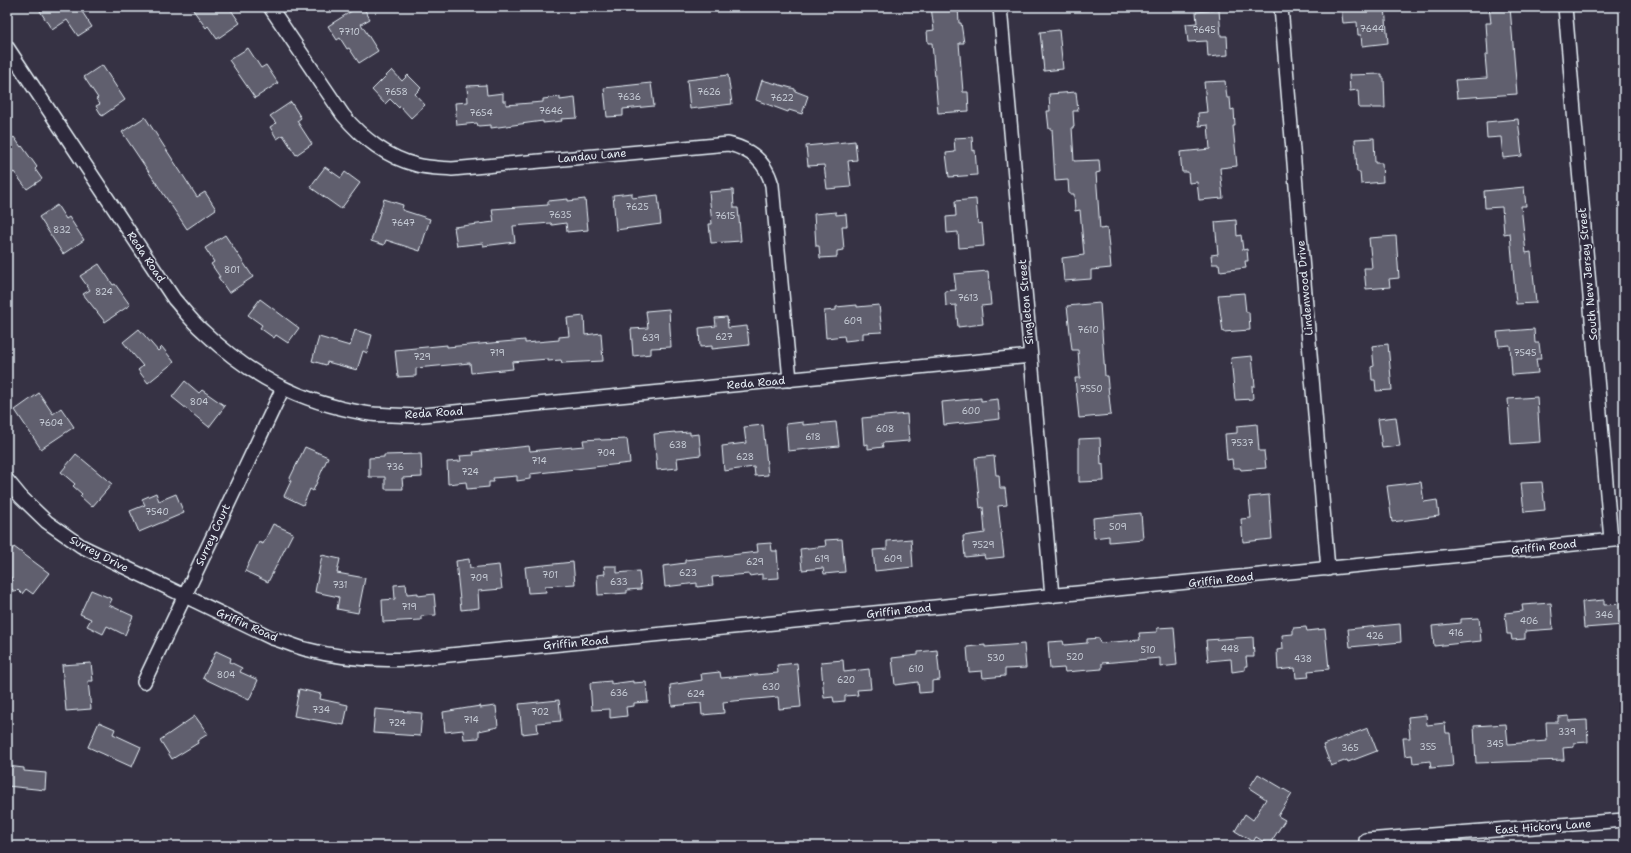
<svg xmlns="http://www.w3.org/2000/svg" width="1631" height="853" font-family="'Shantell Sans',sans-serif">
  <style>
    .building { fill: #605e6e; stroke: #e8f1f8 }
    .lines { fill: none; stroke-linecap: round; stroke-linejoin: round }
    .street-casing { stroke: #e8f1f8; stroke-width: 16 }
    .street { stroke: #2f2a3d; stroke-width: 13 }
    .labels { text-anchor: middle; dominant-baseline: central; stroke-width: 3; stroke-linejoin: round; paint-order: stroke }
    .number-label { font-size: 9px; fill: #c6ccd6 }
    .street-label { font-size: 11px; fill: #e8f1f8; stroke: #2f2a3d }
  </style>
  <rect width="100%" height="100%" fill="#363244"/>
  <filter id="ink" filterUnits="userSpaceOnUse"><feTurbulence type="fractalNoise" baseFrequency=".025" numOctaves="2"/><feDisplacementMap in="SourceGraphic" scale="8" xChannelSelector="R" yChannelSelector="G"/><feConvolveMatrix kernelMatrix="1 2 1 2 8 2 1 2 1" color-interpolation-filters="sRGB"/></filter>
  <g filter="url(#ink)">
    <path class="building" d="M47,7H86L81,10L92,27L78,36L67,20L52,30L40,11Z
      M191,7H229L240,23L217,39L208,26L206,28Z
      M358,7H363L370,19L361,24L378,51L359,63L349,48L347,49L340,38L337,40L328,26Z
      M931,7H958L959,23H961L964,43H959L963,92H968L969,111L938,113L932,43H928L927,31L934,30Z
      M1341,7H1385L1388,43L1362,46L1361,35H1358L1357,22L1343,23Z
      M1489,7H1510L1517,94L1457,98L1455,80L1487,78L1485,55H1488L1486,23H1491Z
      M1219,10L1221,36H1227L1228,55L1208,57L1207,41L1188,42L1186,24L1197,23L1196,12Z
      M1059,30L1063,69L1044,71L1040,32Z
      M248,48L261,68L266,65L278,83L255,98L229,60Z
      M102,65L125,100L102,116L96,106L100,104L96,99L98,98L84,77Z
      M392,70L402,81L408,75L421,88L415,94L425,105L411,118L400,106L399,108L390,99L385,104L372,90Z
      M1382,74V78H1384L1385,108H1359L1358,90L1350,91L1349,75Z
      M728,75L732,104L690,109L687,80Z
      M762,80L795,89V91L808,96L802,114L789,110L788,112L756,100Z
      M1225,81L1227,98H1230L1231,110L1234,109L1235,126H1233L1237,166L1220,168L1223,198L1199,200L1197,182L1189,183L1188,172H1182L1180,152L1210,149L1208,125L1199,126L1198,113L1207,112L1204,82Z
      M651,83L654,106L623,109V116L607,117L604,88Z
      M486,85L487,95L503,93V101H506V105L543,102V99L560,97V100L575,98L577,118L561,119L562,121L543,123V121L491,128V125L478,126L477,123L457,125L455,103L468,102L467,86Z
      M1076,92L1078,111H1073L1074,127H1072L1074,161L1099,160L1100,172L1096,173L1100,229L1107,228L1111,268L1091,270V279L1064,281L1062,258L1084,255L1080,210L1075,211L1074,194H1069L1068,180L1055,181L1052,129H1049L1047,111H1050L1049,94Z
      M291,102L301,118L297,121L312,144L296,155L283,135L277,139L270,127L276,123L270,116Z
      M145,117L197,197L205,192L216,209L187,229L122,132Z
      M1518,119L1522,156L1503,158L1501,137L1487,138L1486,122Z
      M14,137L21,147L22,146L37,167L35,169L42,179L27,189L14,172L7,177V142Z
      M972,137L973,151L975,150L977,175L949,177L946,153L955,152L954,138Z
      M1374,138L1375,163H1382L1383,182L1361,184L1360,172H1357L1355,139Z
      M855,141L857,160L848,161L851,187L827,189L824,165L808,166L806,146Z
      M325,167L341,178L345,172L360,183L341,209L310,187Z
      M1524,187L1526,206H1521L1526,253L1531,252L1536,303L1516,304L1510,233L1504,234L1502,207L1485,208L1484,191Z
      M733,190L734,208H738L741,241L711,243L709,224H712L709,192Z
      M632,193V198L658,195L661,224L616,230L613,195Z
      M384,199L403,205L402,210L430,219L420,251L386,240L384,245L371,241Z
      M568,199V201L585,199L588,230L567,232L566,223L552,225L551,223L513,226L515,242L483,246V243L457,246L454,227L494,222L492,209L548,205V201Z
      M976,199L978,224L982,223L984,246L959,248L958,232L947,233L946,217L956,216L955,201Z
      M57,205L66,219L69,217L84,240L63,254L39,217Z
      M836,212V215L846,214L847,226H842L844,250L837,251V257L820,258L819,246H816L814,214Z
      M1236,220L1237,236L1241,235L1243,250L1247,249L1248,261H1245L1246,268L1220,271L1219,264H1212L1211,255L1218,254L1215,222Z
      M225,235L253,277L229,293L218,277H220L211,264L214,262L205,248Z
      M1396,236L1399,278L1389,279L1390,287L1366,289L1364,268H1372L1369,238Z
      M99,264L113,285L115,284L130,305L105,322L83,294L90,290L80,276Z
      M988,271L991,305L981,306L983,324L958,327L956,305L946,306L945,291L956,290L954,274Z
      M1244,293L1246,312H1249L1250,330L1223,332L1218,295Z
      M260,299L299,328L288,343L276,335L274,338L260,328L262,325L248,315Z
      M1100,303L1105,376H1107L1111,415L1079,418L1075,378H1080L1078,350H1072L1067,306Z
      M857,305V307L879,305L882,332L863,333V339L845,341L844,336L826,338L824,311L836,310V307Z
      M669,309L671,347L651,348V354L633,356L631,329L648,328L646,311Z
      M584,316L585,335L601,333L603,361L562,363L561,360L548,361V359L512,362L513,369L471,373L470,363L416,368V376L398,377L395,350L447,345V347L525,340V343L559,340V337L569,336L567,318Z
      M727,317L728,328L747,326L749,345L712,349V346L700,347L699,328L716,326L715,318Z
      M139,329L158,351L162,347L174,362L148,383L138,370L143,366L123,342Z
      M1534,329L1535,343H1539L1541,359H1536L1538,373L1512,375L1510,345L1499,346L1497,332Z
      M355,330L372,335L367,353L363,351L357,370L327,362L326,365L312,361L319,337L350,346Z
      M1388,344L1392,390L1376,391L1375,380H1372L1371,367L1374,366L1372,346Z
      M1252,356L1255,386H1252L1253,399L1235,400L1231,358Z
      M185,381L199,393L202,390L225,406L209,427L172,397Z
      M39,393L53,414L61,408L74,427L41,449L15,410Z
      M1537,397L1540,442L1511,444L1508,399Z
      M981,398V401L998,399L1000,419L944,425L942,402Z
      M907,414L909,441L882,443L883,447L868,449V444L864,445L862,418Z
      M1396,417L1400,446L1382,448L1378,419Z
      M803,422V425L836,422L839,446L788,451L786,424Z
      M1257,424L1259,451H1264L1266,468L1241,470L1240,468H1233L1232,459L1227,460L1225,434L1237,433V426Z
      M763,425L768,475L755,476L754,467L724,471L722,446L746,443L744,427Z
      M675,432V433L690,432V435L699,434L701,455L677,458L678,468L657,470L654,434Z
      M1100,438L1101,465L1103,464L1104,481L1079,482V439Z
      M600,439L601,440L627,439L630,463L530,474V479L517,481V476L493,478L494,482H489V487L467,489L466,482L448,484L447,462L461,461L460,456L474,455L473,452L529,446L530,451L584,446L583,440Z
      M305,447L328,457L313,491L310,489L303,505L284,496L291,481L289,480Z
      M76,454L112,484L92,507L80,496L82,494L73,486L75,484L61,472Z
      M421,454L422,477L402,478L403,489H385V477H369V458L384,457V455Z
      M994,456L996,475H999L1000,488H1005L1007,505L998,506L1004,557L985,559L984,555L965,557L963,536L985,533L983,507L980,508L975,458Z
      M1421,482L1424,502L1437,500L1439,516L1392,522L1387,486Z
      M1542,482L1545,510L1524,512L1521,483Z
      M156,493L159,501L176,494L184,513L139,532L130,511L145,505L142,499Z
      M1269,495L1272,539L1243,542L1241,519L1251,518L1249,497Z
      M1141,513L1143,539L1109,542V536L1094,538L1093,518Z
      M273,524L293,533L268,582L245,571L259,542L263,544Z
      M842,539L845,572L824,574L823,568L802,570L800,549L826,546L825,540Z
      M911,539L913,567L875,571L873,550L887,549V541Z
      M771,543L772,551H777L779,578L762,579V574L749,576V574L712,577L713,585L697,587V583L665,587L663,566L685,563V560L758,552L757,544Z
      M14,547L49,573L33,594L26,589L22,594L18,590L16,592L7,586L12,578L7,574V556Z
      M322,555L340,559L337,573L365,578L358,613L337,609L339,597L315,592Z
      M469,559L470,568L499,565L502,589L478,591L479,608L461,610L456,561Z
      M573,562L575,584L545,586L546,592L528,593L525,567Z
      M604,566H617V573L639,571L641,589L627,590V593L598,595L597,575L605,574Z
      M406,584L407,594L418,593V596L434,594L436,615L421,616V620L383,622L382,600L395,599L394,585Z
      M91,590L112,599L109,605L133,616L125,635L107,626L103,634L87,626L91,619L80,614Z
      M1604,600V605L1624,604V625L1584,628L1582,602Z
      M1551,603L1553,629L1525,631V639L1512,640L1511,634H1507L1505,613L1523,611L1522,605Z
      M1479,618L1481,641L1434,646L1432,626L1461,623V619Z
      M1400,624L1401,642L1350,647L1348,629Z
      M1174,627L1177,665L1160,667V658L1102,663V669L1065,672L1064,668L1050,669L1048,642L1063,641L1064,645L1087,643V639L1099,638L1100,643L1140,640L1139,633L1157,632V628Z
      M1306,627L1307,631L1325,629L1329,669L1308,671L1309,677L1296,678L1295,668L1278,670L1277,650L1283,649L1282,635L1293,634V628Z
      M1253,637L1254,657H1246L1247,666H1245V670L1232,672L1231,659L1208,661L1206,640Z
      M1024,644L1026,668L1005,669V676L983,678L982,671L969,672L967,647L985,645V647Z
      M937,650L940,680L932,681V692L919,693L918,682L895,685L892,658L918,655V652Z
      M216,651L231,658L230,662L242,668L240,672L258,680L249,700L203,678Z
      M843,660L844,672L869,669L871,689L857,690L858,695L845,696V701L834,702L833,697L824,698L821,662Z
      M91,663L93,681H88L91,709L66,711L62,665Z
      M797,663L801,707L779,709L778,697L723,702L724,713L702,715L701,703L672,706L670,685L702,680L701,674L720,672L721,678L778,673L777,665Z
      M611,681V684L633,681V683L646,682L648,702L634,703V706L626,707L627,716L610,718V709L592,710L590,683Z
      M299,689L321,694L320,699L348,705L344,725L294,716Z
      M559,700L561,721L537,723L538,732L522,734L519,704Z
      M480,706V708L496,706L498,727L479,731V738L464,739L463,730L445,732L443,712Z
      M375,709L422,713L420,736L373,733Z
      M1426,715L1427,725L1445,723L1446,733H1450L1453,766L1431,768L1430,761L1413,763L1412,755L1405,756L1403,738H1410L1408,717Z
      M195,716L208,734L197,741L198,743L172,759L160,740Z
      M1569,716V721L1587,720L1588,742L1574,743V747L1563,748L1564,760L1476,763L1474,726L1506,724L1508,744L1547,741L1546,722H1558V717Z
      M99,722L115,729L113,734L141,747L132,767L88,747Z
      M1368,728L1377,751L1348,762L1347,760L1331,766L1323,745Z
      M7,766L24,768V771L46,773L45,790L7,786Z
      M1258,774L1292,794L1278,816L1285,820L1269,845L1256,837L1253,842L1235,831L1245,814L1253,820L1266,799L1249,788Z"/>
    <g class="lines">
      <defs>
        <path id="street" d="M270,7L343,115C362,138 388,158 417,165C428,168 440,168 452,169L728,144C751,149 766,162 772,185L790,380
          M1000,7L1052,596
          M1281,7L1328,569
          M1565,7L1611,540
          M7,47L174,299C184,310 192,322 203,331C250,376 300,402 364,413C380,416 397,414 413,416L1031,356
          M7,480L21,497L47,522L81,546L272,638C283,641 294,646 305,649C338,658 374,661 409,659L1624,539
          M144,682L283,388
          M1367,846L1366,840L1624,820"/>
      </defs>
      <use href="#street" class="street-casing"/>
      <use href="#street" class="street"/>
    </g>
  </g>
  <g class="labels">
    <g class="number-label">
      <text x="1372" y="29">7644</text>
      <text x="1204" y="30">7645</text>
      <text x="349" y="32">7710</text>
      <text x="396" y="92">7658</text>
      <text x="709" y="92">7626</text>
      <text x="629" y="97">7636</text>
      <text x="782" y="98">7622</text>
      <text x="551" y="111">7646</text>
      <text x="481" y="113">7654</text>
      <text x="637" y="207">7625</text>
      <text x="560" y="215">7635</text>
      <text x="725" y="216">7615</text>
      <text x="403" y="223">7647</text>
      <text x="62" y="230">832</text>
      <text x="232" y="270">801</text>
      <text x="104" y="292">824</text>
      <text x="968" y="298">7613</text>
      <text x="853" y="321">609</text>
      <text x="1088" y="330">7610</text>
      <text x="724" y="337">627</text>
      <text x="651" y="338">639</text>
      <text x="497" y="353">719</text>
      <text x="1525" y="353">7545</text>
      <text x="422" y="357">729</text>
      <text x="1091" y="389">7550</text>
      <text x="199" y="402">804</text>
      <text x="971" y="411">600</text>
      <text x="51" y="423">7604</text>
      <text x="885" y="429">608</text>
      <text x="813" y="437">618</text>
      <text x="1242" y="443">7537</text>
      <text x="678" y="445">638</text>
      <text x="606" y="453">704</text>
      <text x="745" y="457">628</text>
      <text x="539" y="461">714</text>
      <text x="395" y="467">736</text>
      <text x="470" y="472">724</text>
      <text x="157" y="512">7540</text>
      <text x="1118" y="527">509</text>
      <text x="983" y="545">7529</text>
      <text x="822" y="559">619</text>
      <text x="893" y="559">609</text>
      <text x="755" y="562">629</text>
      <text x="688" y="573">623</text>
      <text x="550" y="575">701</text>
      <text x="479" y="578">709</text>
      <text x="619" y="582">633</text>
      <text x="340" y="585">731</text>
      <text x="409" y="607">719</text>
      <text x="1604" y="615">346</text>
      <text x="1529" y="621">406</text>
      <text x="1456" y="633">416</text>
      <text x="1375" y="636">426</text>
      <text x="1230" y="649">448</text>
      <text x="1148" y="650">510</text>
      <text x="1075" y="657">520</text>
      <text x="996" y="658">530</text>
      <text x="1303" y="659">438</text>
      <text x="916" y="669">610</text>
      <text x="226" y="675">804</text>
      <text x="846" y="680">620</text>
      <text x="771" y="687">630</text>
      <text x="619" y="693">636</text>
      <text x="696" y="694">624</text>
      <text x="321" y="710">734</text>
      <text x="540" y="712">702</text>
      <text x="471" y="720">714</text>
      <text x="397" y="723">724</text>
      <text x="1567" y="732">339</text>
      <text x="1495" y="744">345</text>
      <text x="1428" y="747">355</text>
      <text x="1350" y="748">365</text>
    </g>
    <g class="street-label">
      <text transform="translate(592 156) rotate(-5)">Landau Lane</text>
      <text transform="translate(146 257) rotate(56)">Reda Road</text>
      <text transform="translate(1588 274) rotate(-95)">South New Jersey Street</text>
      <text transform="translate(1305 288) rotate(-95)">Lindenwood Drive</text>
      <text transform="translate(1026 302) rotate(-95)">Singleton Street</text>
      <text transform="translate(756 383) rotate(-5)">Reda Road</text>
      <text transform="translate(434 413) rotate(-4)">Reda Road</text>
      <text transform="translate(213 535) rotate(-65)">Surrey Court</text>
      <text transform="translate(1544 547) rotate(-6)">Griffin Road</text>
      <text transform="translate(99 554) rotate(28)">Surrey Drive</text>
      <text transform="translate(1221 580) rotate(-6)">Griffin Road</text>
      <text transform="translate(899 611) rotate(-6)">Griffin Road</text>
      <text transform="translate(247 625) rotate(24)">Griffin Road</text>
      <text transform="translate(576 643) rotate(-5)">Griffin Road</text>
      <text transform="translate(1543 827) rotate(-4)">East Hickory Lane</text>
    </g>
  </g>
  <rect width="1631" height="853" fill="none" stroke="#2f2a3d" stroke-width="24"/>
  <rect x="12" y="12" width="1607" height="829" fill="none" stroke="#e8f1f8" stroke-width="1.5" filter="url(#ink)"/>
</svg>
